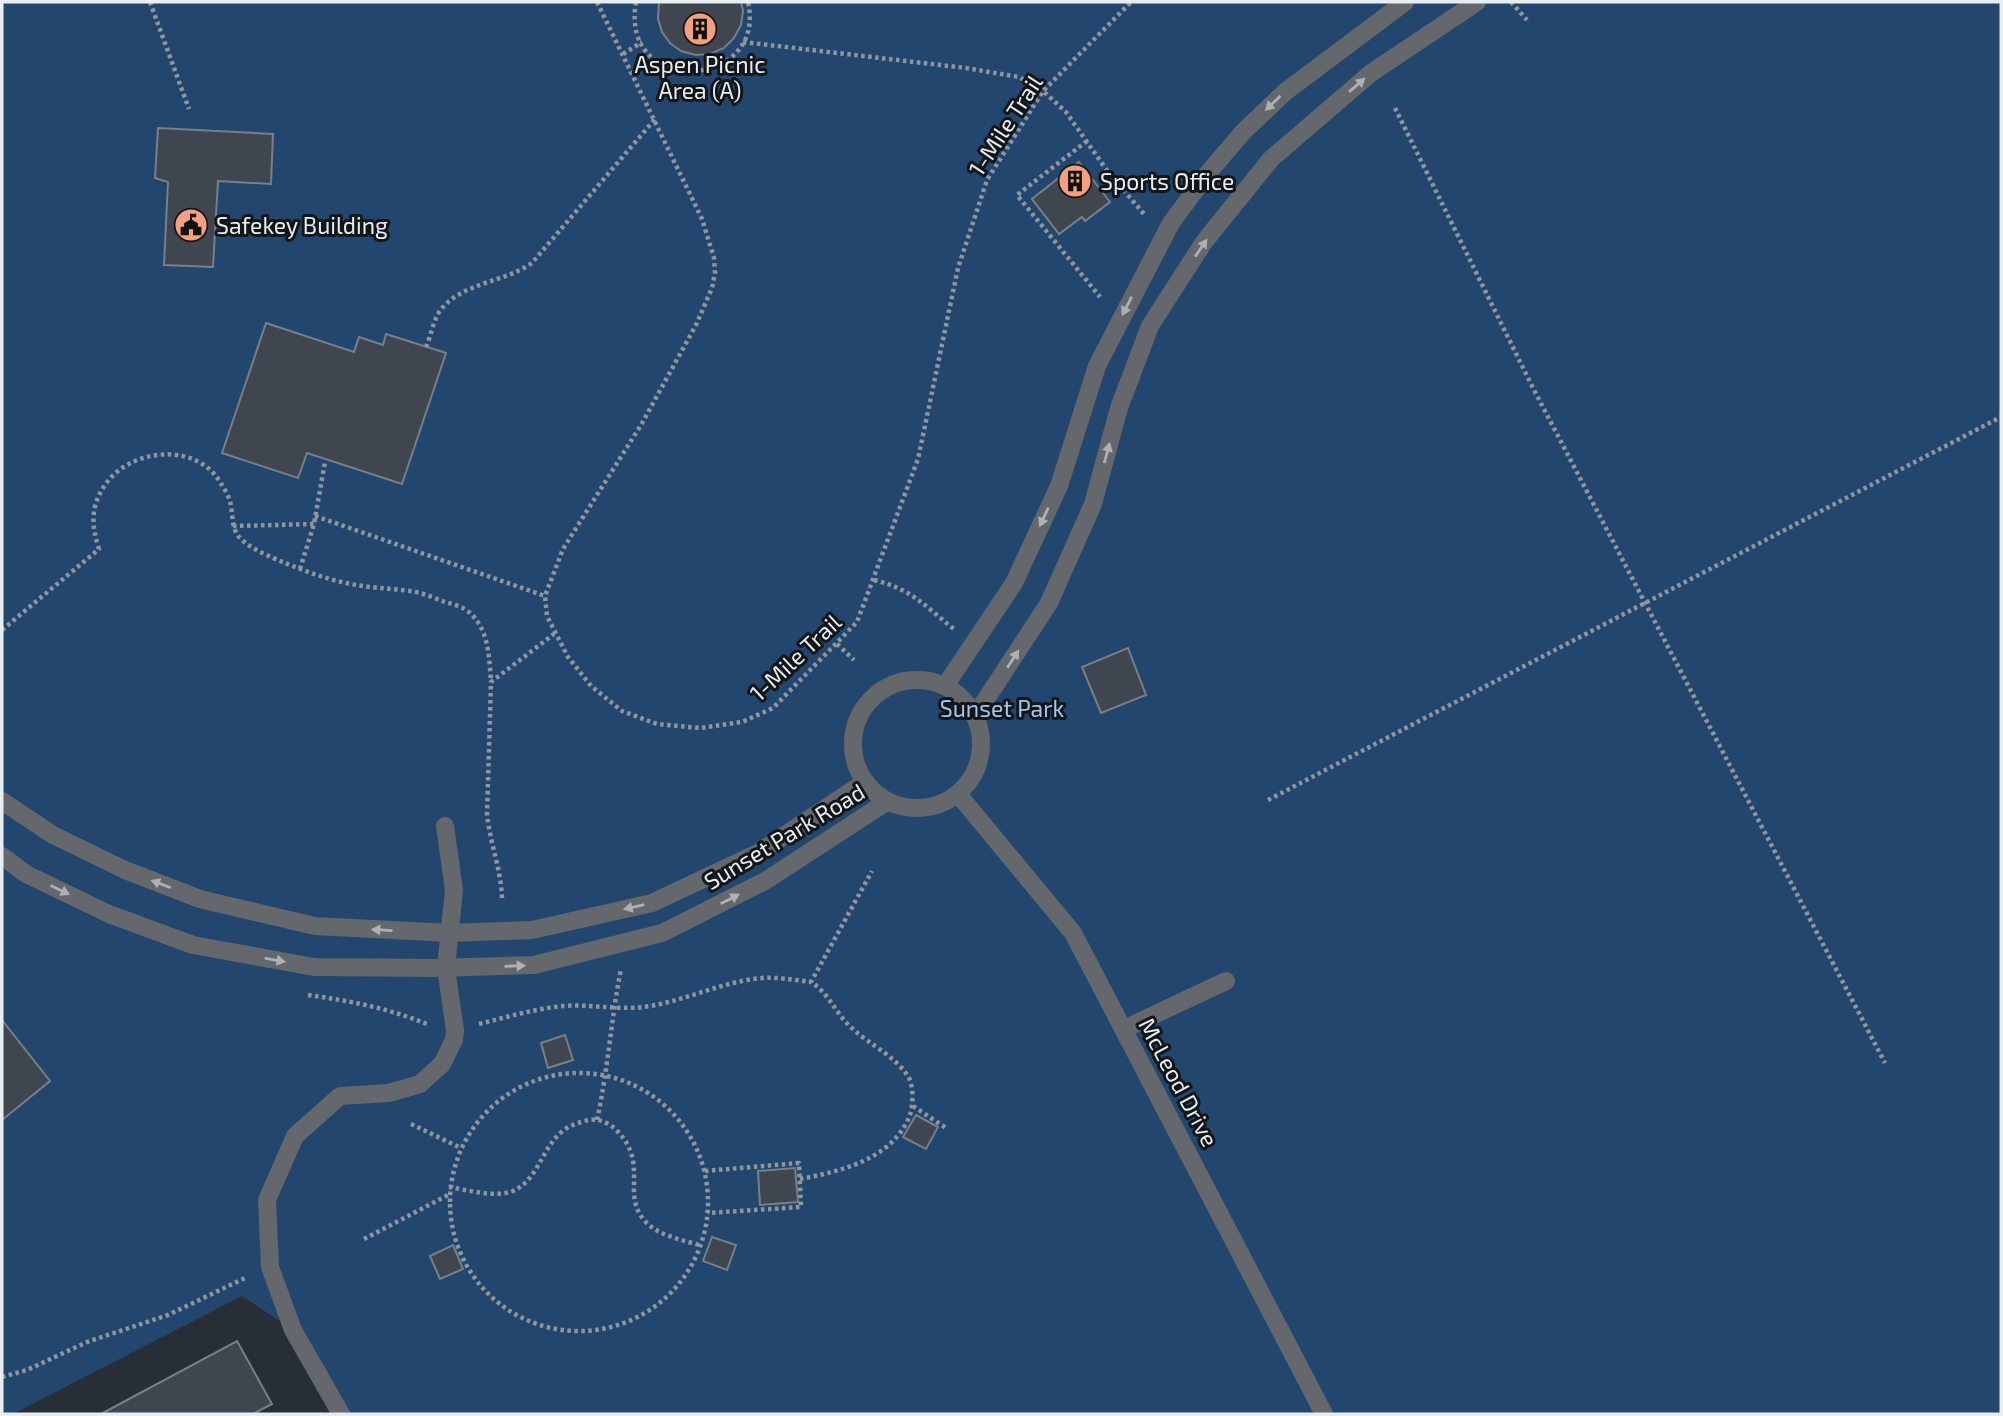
<svg xmlns="http://www.w3.org/2000/svg" width="2003" height="1416" font-family="'Exo 2',sans-serif">
  <style>
    .green { fill: #23466f }
    .building { fill: #3f464f; stroke: #777f88; stroke-width: 2 }
    .lines { fill: none; stroke-linecap: round; stroke-linejoin: round }
    .path { stroke: #90969d; stroke-width: 4.5; stroke-dasharray: 3.5 3.5; stroke-linecap: butt }
    .service { stroke: #64676b; stroke-width: 18 }
    .minor { stroke: #64676b; stroke-width: 18 }
    .oneway { fill: #adb1b5 }
    .labels { text-anchor: middle; dominant-baseline: central; stroke-width: 6; stroke-linejoin: round; paint-order: stroke }
    .poi-label { font-size: 23px; fill: #e8edf2; stroke: #131619; text-anchor: start }
    .street-label { font-size: 23px; fill: #e8edf2; stroke: #131619 }
    .park-label { font-size: 23px; fill: #a3c7f2; stroke: #131619 }
  </style>
  <rect width="100%" height="100%" fill="#272e36"/>
  <path class="green" d="M2,2H2001V1414H341L293,1330L242,1296L13,1414H2Z"/>
  <path class="building" d="M659,2H741L743,11L741,25L734,38L724,48L710,54L696,55L681,51L670,43L662,32L658,19Z
    M158,128L273,134L271,184L218,181L213,267L164,265L168,182L155,178Z
    M1079,162L1110,202L1085,221L1082,217L1059,234L1032,199Z
    M266,323L354,352L359,337L383,345L386,334L446,353L402,484L307,453L298,478L222,453Z
    M1128,648L1146,695L1101,713L1082,667Z
    M2,1020L50,1081L2,1120Z
    M565,1035L573,1060L548,1068L541,1043Z
    M916,1115L938,1127L926,1149L903,1137Z
    M795,1168L798,1202L760,1205L758,1171Z
    M712,1237L736,1245L727,1270L703,1261Z
    M453,1245L463,1269L440,1279L430,1256Z
    M237,1341L272,1404L253,1414H101Z"/>
  <g class="lines">
    <path class="path" d="M150,2L189,109
      M597,2L702,219L714,258L715,273L712,288L696,325L641,425L563,549L545,596L547,616L568,657L591,686L622,711L657,724L700,728L742,722L773,708L857,622L918,459L958,268L987,180L1043,91L1131,2
      M636,2C619,99 768,89 748,2
      M1511,2L1527,20
      M743,42L966,68L1019,77L1043,91L1066,112L1108,172L1144,214
      M623,54L642,42
      M1395,108L1533,388L1885,1063
      M1087,141L1017,195L1100,297
      M426,347C431,336 434,316 443,307C466,282 505,282 532,263L655,119
      M315,516L545,596
      M233,526L314,524
      M300,569L314,524L325,462
      M874,580C912,589 926,607 955,630
      M2,630L99,549C92,527 90,509 103,488C126,449 195,440 220,482C224,488 228,495 230,501C233,513 231,527 239,537C250,549 271,557 285,563C305,571 326,579 346,583C367,588 388,588 410,591C421,592 434,598 445,602C452,604 459,606 465,609C489,626 489,655 491,682
      M837,644L854,660
      M1268,800L2001,417
      M502,898C501,869 490,843 487,814L491,682L554,634
      M308,995C350,1001 389,1008 429,1025
      M479,1024C507,1017 534,1009 563,1006C590,1004 616,1010 643,1007C684,1002 722,981 763,978C779,977 795,980 811,982
      M450 1202a129 129 0 1 1 258 0a129 129 0 1 1-258 0Z
      M913,1106L946,1128
      M597,1120C608,1070 611,1019 621,969
      M411,1124L461,1148
      M705,1171L799,1163L801,1207L708,1213
      M800,1179C842,1171 893,1159 910,1115C913,1104 914,1089 909,1078C897,1057 870,1045 853,1029C836,1015 830,994 811,982L872,871
      M449,1187C468,1190 495,1198 513,1191C544,1177 541,1135 578,1123C587,1120 596,1118 604,1122C612,1125 619,1132 624,1139C645,1169 623,1195 644,1220C657,1236 684,1240 702,1246
      M364,1239L450,1194
      M2,1377L27,1370L87,1342L168,1315L247,1277"/>
    <path class="service" d="M445,826L454,890L446,968
      M1124,1029L1226,981"/>
    <path class="minor" d="M853 744a64 64 0 1 1 128 0a64 64 0 1 1-128 0Z
      M945,686L1014,583L1059,486L1097,366L1171,223L1208,173L1243,132L1285,92L1405,2
      M975,716L1049,603L1093,504L1119,408L1150,326L1204,242L1271,159L1371,73L1477,2
      M958,794L1073,933L1324,1414
      M2,801L53,835L125,870L200,899L315,926L450,933L532,930L652,903L758,853L865,782
      M2,856L26,874L109,914L193,945L314,967L435,968L534,965L662,933L765,881L888,801
      M341,1414L293,1330L270,1267L267,1200L295,1136L340,1096L389,1093L420,1084L442,1064L454,1040L455,1030L446,968"/>
  </g>
  <defs><path id="oneway-solid" d="M-6-.8H1V-3.2L6.5 0L1 3.2V.8H-6Z" transform="scale(1.75)"/></defs>
  <g class="oneway">
    <use href="#oneway-solid" transform="translate(1357 85) rotate(-41)"/>
    <use href="#oneway-solid" transform="translate(1273 103) rotate(136)"/>
    <use href="#oneway-solid" transform="translate(1201 248) rotate(-56)"/>
    <use href="#oneway-solid" transform="translate(1127 306) rotate(117)"/>
    <use href="#oneway-solid" transform="translate(1107 453) rotate(-75)"/>
    <use href="#oneway-solid" transform="translate(1044 517) rotate(115)"/>
    <use href="#oneway-solid" transform="translate(1013 659) rotate(-57)"/>
    <use href="#oneway-solid" transform="translate(161 884) rotate(-159)"/>
    <use href="#oneway-solid" transform="translate(60 890) rotate(26)"/>
    <use href="#oneway-solid" transform="translate(730 899) rotate(-27)"/>
    <use href="#oneway-solid" transform="translate(634 907) rotate(167)"/>
    <use href="#oneway-solid" transform="translate(382 930) rotate(-177)"/>
    <use href="#oneway-solid" transform="translate(275 960) rotate(10)"/>
    <use href="#oneway-solid" transform="translate(515 966) rotate(-2)"/>
  </g>
  <defs>
    <symbol id="building-disc" viewBox="-11 -11 22 22"><circle r="9.5" fill="#f2a07f" stroke="#131619"/><path d="M-4-6H4V6H1V3H-1V6H-4ZM-2.5-4.3h1.7v1.8h-1.7ZM.8-4.3h1.7v1.8H.8ZM-2.5-1h1.7V.8h-1.7ZM.8-1h1.7V.8H.8Z" fill="#111"/></symbol>
    <symbol id="civic-disc" viewBox="-11 -11 22 22"><circle r="9.5" fill="#f2a07f" stroke="#131619"/><path d="M-.6-6.5H3V-4.5H.6V-3L4-1V1h2V6H-6V1h2V-1L-.6-3ZM-1.2 2.5V6h2.4V2.5Z" fill="#111"/></symbol>
  </defs>
  <g fill-rule="evenodd">
    <use href="#building-disc" x="681" y="10" width="38" height="38"/>
    <use href="#building-disc" x="1056" y="162" width="38" height="38"/>
    <use href="#civic-disc" x="172" y="206" width="38" height="38"/>
  </g>
  <g class="labels">
    <g class="poi-label">
      <text x="700" y="64" text-anchor="middle">Aspen Picnic<tspan x="700" dy="26">Area (A)</tspan></text>
      <text x="1100" y="181">Sports Office</text>
      <text x="216" y="225">Safekey Building</text>
    </g>
    <g class="street-label">
      <text transform="translate(1005 125) rotate(-57)">1-Mile Trail</text>
      <text transform="translate(795 657) rotate(-43)">1-Mile Trail</text>
      <text transform="translate(784 836) rotate(-31)">Sunset Park Road</text>
      <text transform="translate(1179 1082) rotate(62)">McLeod Drive</text>
    </g>
    <g class="park-label">
      <text x="1002" y="708">Sunset Park</text>
    </g>
  </g>
  <rect width="2003" height="1416" fill="none" stroke="#e8edf2" stroke-width="7"/>
</svg>
